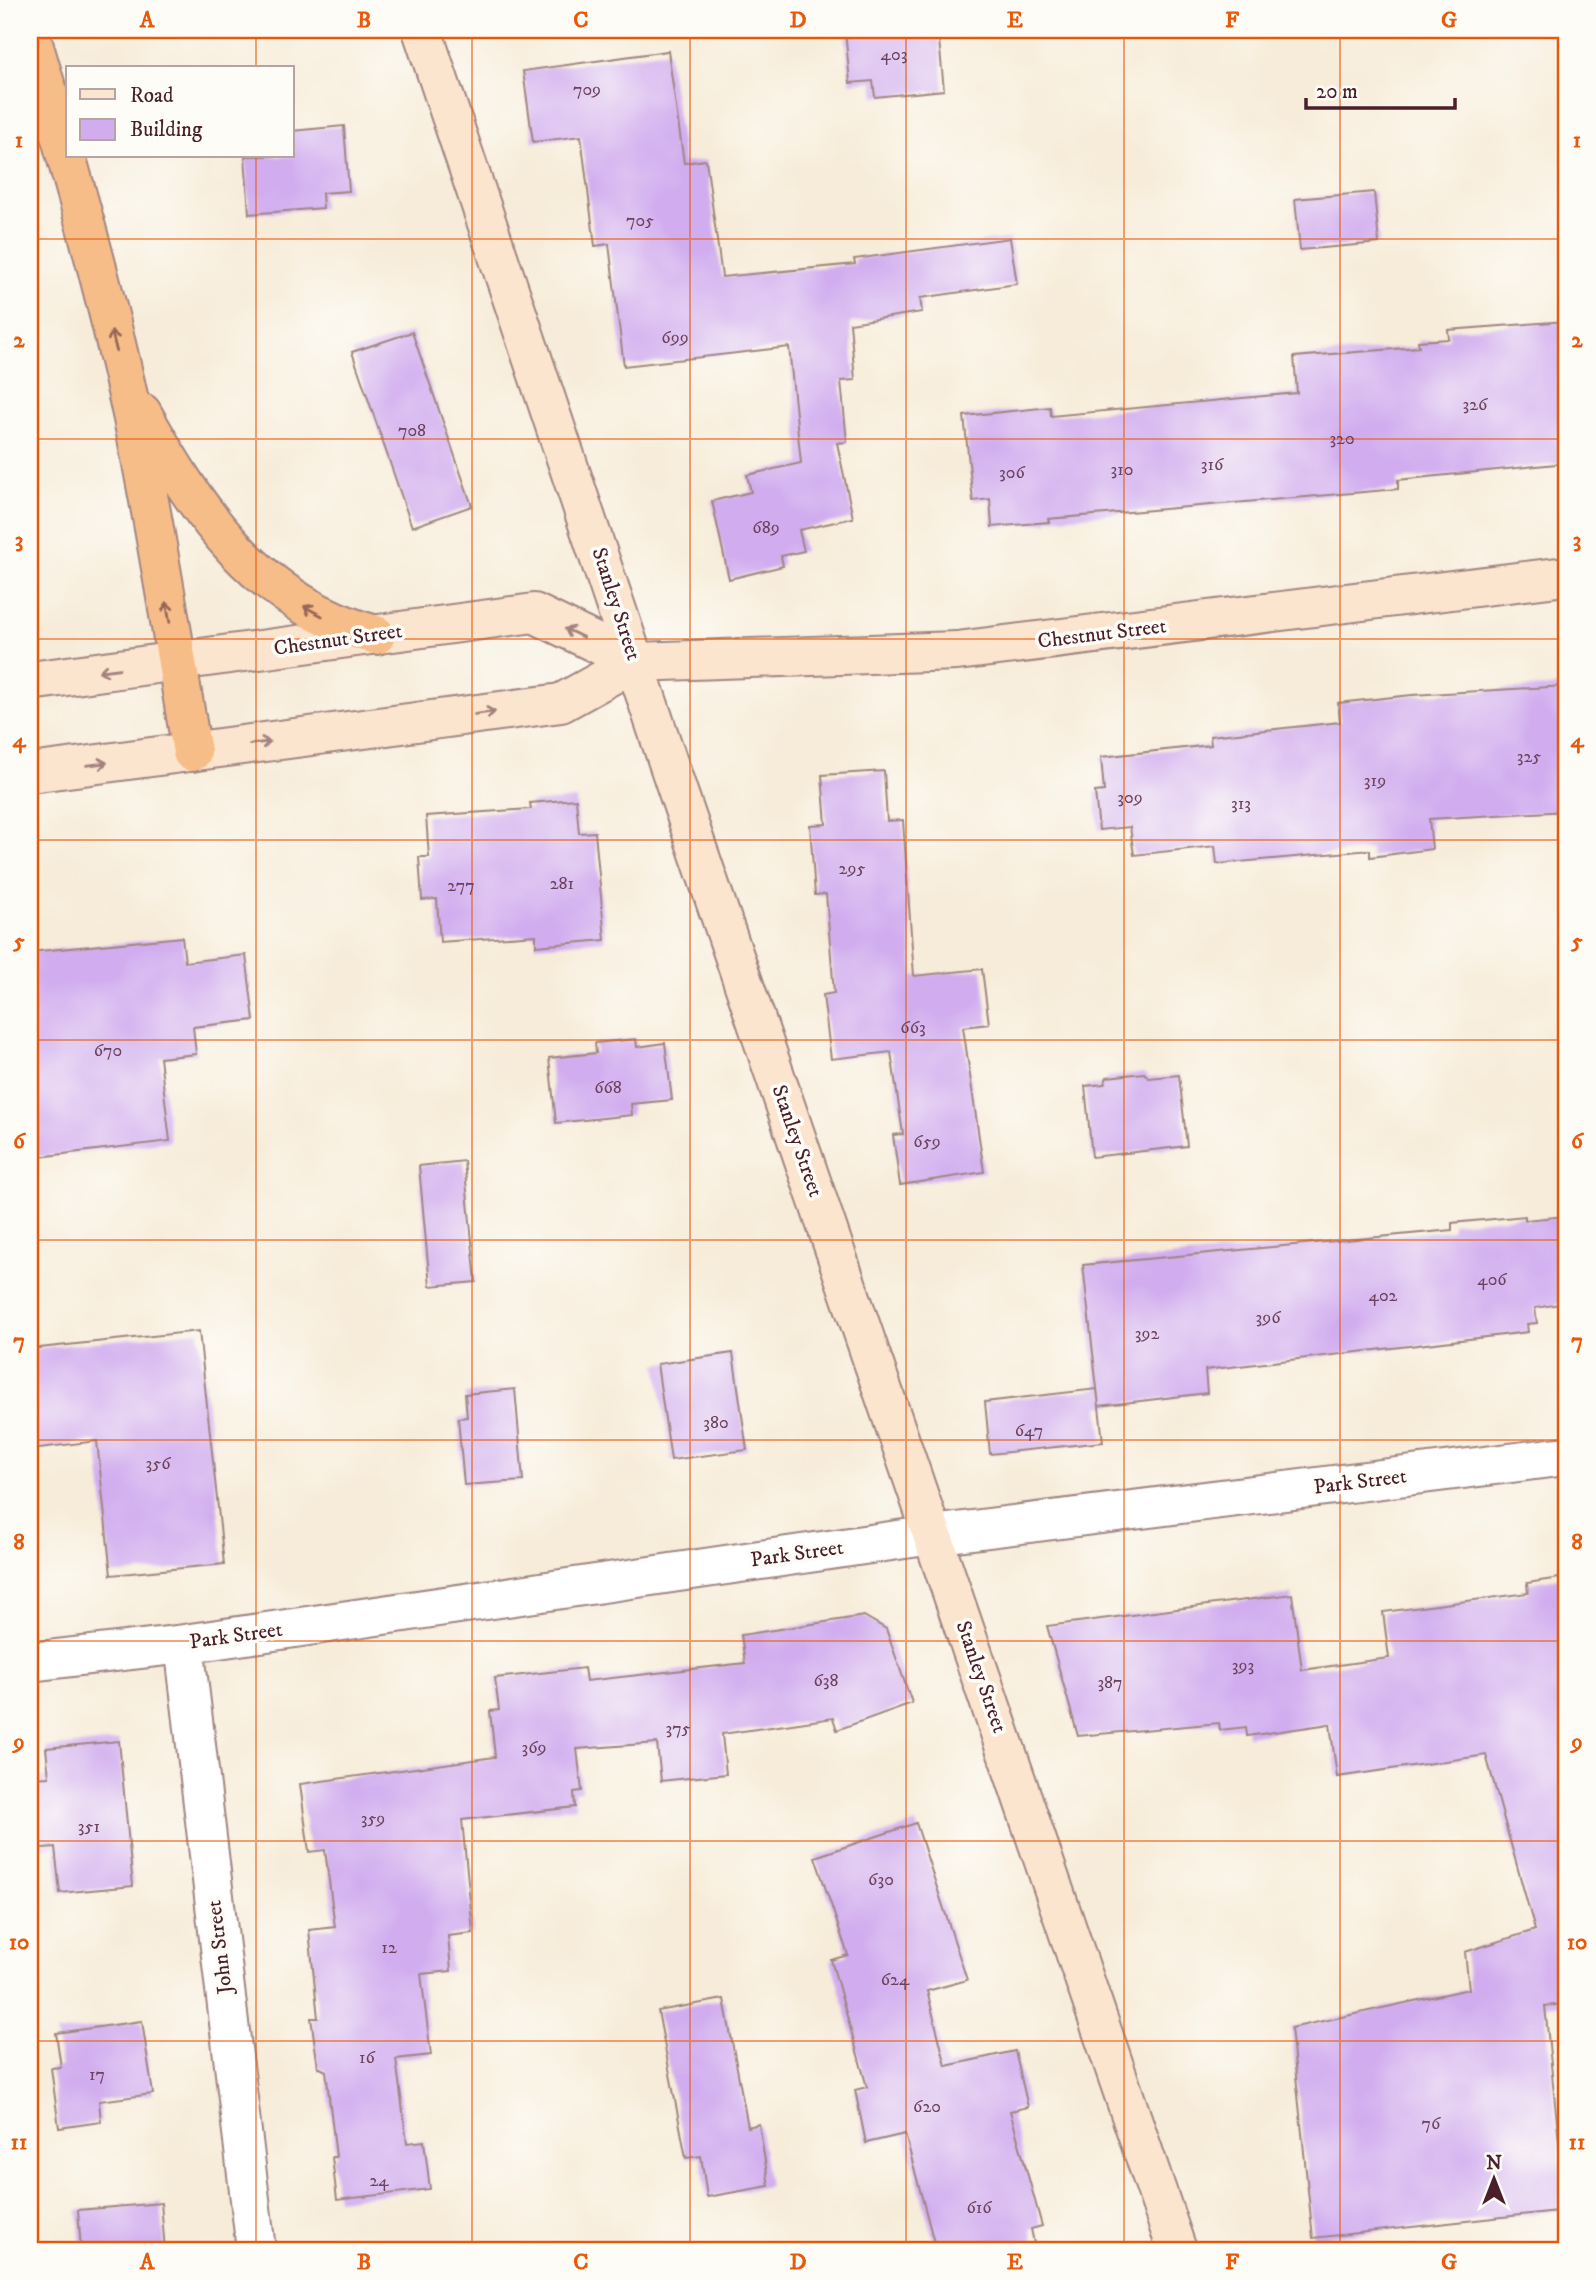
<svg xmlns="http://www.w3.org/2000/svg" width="1596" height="2280" font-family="'IM FELL DW Pica',serif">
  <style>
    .building { fill: #d1adef }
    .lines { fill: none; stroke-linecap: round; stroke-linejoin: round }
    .street-casing { stroke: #a08682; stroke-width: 42 }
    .secondary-casing { stroke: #a08682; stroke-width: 42 }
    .highway-casing { stroke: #a08682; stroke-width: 42 }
    .street { stroke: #fff; stroke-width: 38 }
    .secondary { stroke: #fce5cf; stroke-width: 38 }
    .highway { stroke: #f7bd88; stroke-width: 38 }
    .oneway { stroke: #986655 }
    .oneway2 { stroke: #a3827d }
    .grid { fill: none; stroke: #e8590c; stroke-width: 2; stroke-opacity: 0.55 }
    .labels { text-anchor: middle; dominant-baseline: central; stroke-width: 7; stroke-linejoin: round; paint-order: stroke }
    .number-label { font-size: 18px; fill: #6c425c }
    .street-label { font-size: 21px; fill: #4a1f2b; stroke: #fdfcf7 }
    .neatline { fill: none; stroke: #e8590c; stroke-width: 2.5 }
    .grid-label { font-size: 23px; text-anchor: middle; font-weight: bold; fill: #e8590c }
  </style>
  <rect width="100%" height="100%" fill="#fdfcf7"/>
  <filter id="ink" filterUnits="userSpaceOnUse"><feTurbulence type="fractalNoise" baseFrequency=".0143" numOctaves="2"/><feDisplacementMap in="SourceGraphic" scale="14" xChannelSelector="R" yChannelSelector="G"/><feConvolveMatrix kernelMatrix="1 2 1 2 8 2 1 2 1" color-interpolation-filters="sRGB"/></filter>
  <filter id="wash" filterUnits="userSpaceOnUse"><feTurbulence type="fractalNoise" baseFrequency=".00686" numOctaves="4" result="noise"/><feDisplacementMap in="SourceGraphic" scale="28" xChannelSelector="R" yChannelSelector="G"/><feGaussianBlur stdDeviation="1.57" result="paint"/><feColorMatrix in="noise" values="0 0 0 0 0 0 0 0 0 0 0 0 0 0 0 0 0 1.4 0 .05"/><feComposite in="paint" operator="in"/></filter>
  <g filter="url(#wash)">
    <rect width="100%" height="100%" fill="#f7ecd9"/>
    <g id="blocks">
      <path class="building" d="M845,30H938L944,90L875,97L873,81L850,83Z
        M668,51L684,163L706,160L722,277L855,264L854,259L1010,238L1017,284L920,298L922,312L850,323L855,380L841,381L847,442L837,443L853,518L799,530L804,551L781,556L783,566L729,579L712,501L751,492L747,475L801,463L789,347L624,366L609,244L595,246L581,136L533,142L523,71Z
        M344,126L349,191L322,193L323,208L249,214L245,156H292V131Z
        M1374,192L1379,243L1300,250L1295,199Z
        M1566,321V463L1398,480V489L1048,519L1049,522L992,527L990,499L973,501L964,416L1050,407L1051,416L1297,393L1294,357L1419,347L1418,341L1449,339L1448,330Z
        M412,332L472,506L412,527L352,352Z
        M1566,686V811L1429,819L1432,849L1370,857V850L1217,864L1215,846L1134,855L1130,827L1099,830L1095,792L1104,791L1101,757L1211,745L1210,736L1340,722L1338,703L1412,695Z
        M884,771L887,821L903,820L914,976L982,969L989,1024L963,1027L984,1172L900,1185L893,1135L903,1134L891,1052L831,1059L823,995L834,993L826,894L815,895L810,825L826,824L822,775Z
        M576,799L579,833L595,832L605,940L536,946V935L440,942L437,899L422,900L419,857H429L426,816L531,809L530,803Z
        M182,937L185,962L246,955L254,1020L193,1027L196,1054L160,1058L170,1141L30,1158V952Z
        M636,1039L637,1047L665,1043L672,1100L631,1104L632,1115L556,1123L549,1058L596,1053L595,1043Z
        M1144,1073L1149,1078L1179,1075L1187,1146L1092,1157L1085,1086L1104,1084L1107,1077Z
        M464,1161L476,1282L430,1286L419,1166Z
        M1525,1216V1220L1566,1216V1303L1535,1308L1537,1323L1527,1324L1528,1332L1205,1370L1207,1393L1099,1406L1083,1265L1452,1230V1223Z
        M199,1331L224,1564L111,1575L97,1441L30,1449V1349Z
        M733,1353L747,1450L671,1460L657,1364Z
        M515,1389L523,1481L464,1485L458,1418L467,1417L465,1394Z
        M1097,1389L1103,1442L990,1454L985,1402Z
        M1566,1577V2004L1545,2006L1566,2210L1313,2238L1291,2028L1469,1989L1465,1952L1535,1930L1486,1755L1337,1777L1330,1724L1247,1736L1246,1727L1220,1730L1219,1723L1078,1736L1047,1626L1292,1594L1302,1670L1389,1658L1383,1612L1528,1593L1527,1583Z
        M864,1616L886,1629L912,1703L837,1730L833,1718L722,1734L726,1774L661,1781L657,1743L577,1749L582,1791L574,1792L575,1807L462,1820L473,1933L448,1936L451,1971L421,1974L431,2055L396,2059L407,2143L424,2141L430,2189L337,2200L332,2157H336L326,2071L318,2067L311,2018H318L309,1930L335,1927L325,1850L309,1852L300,1784L495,1757L490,1711L499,1710L495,1678L584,1668L586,1681L745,1663L741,1635Z
        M119,1741L133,1886L60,1893L55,1847L30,1849V1778L49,1777L46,1748Z
        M916,1823L967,1980L927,1991L946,2066L1015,2051L1028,2107L1010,2111L1042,2226L1031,2229L1034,2243L1007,2250H936L905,2134L866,2143L855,2090L867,2087L831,1960L848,1955L815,1857Z
        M724,1999L748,2127L759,2124L769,2186L707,2197L701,2156L686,2158L658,2011Z
        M142,2021L153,2094L99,2101L101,2122L59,2128L51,2068L61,2067L56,2033Z
        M161,2203L165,2250H81L78,2210Z"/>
    </g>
  </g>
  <g filter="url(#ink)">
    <use href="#blocks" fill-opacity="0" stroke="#a08682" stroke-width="2"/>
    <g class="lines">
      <defs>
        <path id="street" d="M184,1644L256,2250
          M30,1662L184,1644L932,1535L1566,1456"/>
        <path id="secondary" d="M422,30L679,795L1177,2250
          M30,681L534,613L635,662
          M30,773L561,703L635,662L957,651L1566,576"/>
        <path id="highway" d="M30,33C70,167 109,301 137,438C158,542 174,647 192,752
          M142,413C198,514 259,604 376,635"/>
      </defs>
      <use href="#street" class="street-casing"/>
      <use href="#secondary" class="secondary-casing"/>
      <use href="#highway" class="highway-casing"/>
      <use href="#street" class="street"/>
      <use href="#secondary" class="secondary"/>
      <use href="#highway" class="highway"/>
    </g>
    <defs><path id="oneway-shaft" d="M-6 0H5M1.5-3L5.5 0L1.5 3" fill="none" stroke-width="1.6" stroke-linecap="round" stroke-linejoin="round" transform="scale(1.75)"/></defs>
    <g class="oneway">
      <use href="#oneway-shaft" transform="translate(114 341) rotate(-104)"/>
      <use href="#oneway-shaft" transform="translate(313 611) rotate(-152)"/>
      <use href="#oneway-shaft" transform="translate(168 612) rotate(-100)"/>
    </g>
    <g class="oneway2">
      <use href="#oneway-shaft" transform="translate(574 633) rotate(-154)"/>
      <use href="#oneway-shaft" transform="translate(109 670) rotate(172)"/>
      <use href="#oneway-shaft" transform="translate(485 713) rotate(-8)"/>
      <use href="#oneway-shaft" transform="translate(260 743) rotate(-8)"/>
      <use href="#oneway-shaft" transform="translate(97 764) rotate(-8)"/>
    </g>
  </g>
  <path class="grid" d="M256,30V68M472,30V2250M690,30V2250M906,30V2250M1124,30V2250M1340,30V2250M256,156V2250M30,239H1566M30,439H1566M30,639H1566M30,840H1566M30,1040H1566M30,1240H1566M30,1440H1566M30,1641H1566M30,1841H1566M30,2041H1566"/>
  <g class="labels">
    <g class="number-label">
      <text x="894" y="55">403</text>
      <text x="587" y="90">709</text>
      <text x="640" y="221">705</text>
      <text x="675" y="338">699</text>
      <text x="1475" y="405">326</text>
      <text x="412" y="431">708</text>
      <text x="1342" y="439">320</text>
      <text x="1212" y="465">316</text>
      <text x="1122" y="470">310</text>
      <text x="1012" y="473">306</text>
      <text x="766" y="528">689</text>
      <text x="1529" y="757">325</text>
      <text x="1375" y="781">319</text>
      <text x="1130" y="798">309</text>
      <text x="1241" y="804">313</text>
      <text x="852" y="869">295</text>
      <text x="562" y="884">281</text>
      <text x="461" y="886">277</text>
      <text x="913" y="1028">663</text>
      <text x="108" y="1051">670</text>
      <text x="608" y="1088">668</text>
      <text x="927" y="1142">659</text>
      <text x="1492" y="1280">406</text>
      <text x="1383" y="1296">402</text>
      <text x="1268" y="1318">396</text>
      <text x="1147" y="1334">392</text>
      <text x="716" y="1423">380</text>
      <text x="1029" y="1431">647</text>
      <text x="158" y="1464">356</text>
      <text x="1243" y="1666">393</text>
      <text x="826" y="1681">638</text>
      <text x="1110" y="1683">387</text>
      <text x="678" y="1729">375</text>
      <text x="534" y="1748">369</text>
      <text x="373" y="1819">359</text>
      <text x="89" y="1827">351</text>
      <text x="881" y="1880">630</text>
      <text x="389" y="1948">12</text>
      <text x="895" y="1980">624</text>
      <text x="367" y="2058">16</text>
      <text x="97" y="2075">17</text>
      <text x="927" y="2107">620</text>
      <text x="1431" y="2124">76</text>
      <text x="379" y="2181">24</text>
      <text x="979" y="2208">616</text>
    </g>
    <g class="street-label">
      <text transform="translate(616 604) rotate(72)">Stanley Street</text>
      <text transform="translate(1102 634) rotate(-7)">Chestnut Street</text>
      <text transform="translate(338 640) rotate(-8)">Chestnut Street</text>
      <text transform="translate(797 1141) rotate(71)">Stanley Street</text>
      <text transform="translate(1360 1482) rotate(-7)">Park Street</text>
      <text transform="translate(797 1554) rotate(-8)">Park Street</text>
      <text transform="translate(236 1636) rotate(-8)">Park Street</text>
      <text transform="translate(981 1677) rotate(71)">Stanley Street</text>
      <text transform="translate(220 1947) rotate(-97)">John Street</text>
    </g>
  </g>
  <rect width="1596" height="2280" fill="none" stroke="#fdfcf7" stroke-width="77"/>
  <rect x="66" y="66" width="228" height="91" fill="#fdfcf7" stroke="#b5a4a5" stroke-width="2"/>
  <rect x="80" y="89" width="35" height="10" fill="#fce5cf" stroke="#b5a4a5" stroke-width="2"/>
  <text x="130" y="102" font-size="21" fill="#4a1f2b">Road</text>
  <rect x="80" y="119" width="35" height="21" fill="#d1adef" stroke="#b5a4a5" stroke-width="2"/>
  <text x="130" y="136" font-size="21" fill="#4a1f2b">Building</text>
  <g transform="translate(1494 2179)" stroke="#fdfcf7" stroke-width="5" paint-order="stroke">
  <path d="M0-5L12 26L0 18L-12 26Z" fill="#4a1f2b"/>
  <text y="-10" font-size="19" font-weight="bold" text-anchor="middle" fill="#4a1f2b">N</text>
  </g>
  <path d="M1306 98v10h149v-10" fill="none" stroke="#4a1f2b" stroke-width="3.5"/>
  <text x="1316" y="98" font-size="21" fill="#4a1f2b" stroke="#fdfcf7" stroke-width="5" paint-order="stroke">20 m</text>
  <rect x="38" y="38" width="1520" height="2204" class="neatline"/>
  <g class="grid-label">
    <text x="147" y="27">A</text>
    <text x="364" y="27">B</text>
    <text x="581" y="27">C</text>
    <text x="798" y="27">D</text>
    <text x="1015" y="27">E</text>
    <text x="1232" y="27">F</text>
    <text x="1449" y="27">G</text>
    <text x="19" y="147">1</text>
    <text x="1577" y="147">1</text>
    <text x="19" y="347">2</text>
    <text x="1577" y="347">2</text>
    <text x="19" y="547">3</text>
    <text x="1577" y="547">3</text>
    <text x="19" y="747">4</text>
    <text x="1577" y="747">4</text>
    <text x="19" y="948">5</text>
    <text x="1577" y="948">5</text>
    <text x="19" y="1148">6</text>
    <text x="1577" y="1148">6</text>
    <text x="19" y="1348">7</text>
    <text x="1577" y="1348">7</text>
    <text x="19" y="1549">8</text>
    <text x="1577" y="1549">8</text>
    <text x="19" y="1749">9</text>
    <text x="1577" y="1749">9</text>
    <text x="19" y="1949">10</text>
    <text x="1577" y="1949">10</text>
    <text x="19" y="2149">11</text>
    <text x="1577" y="2149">11</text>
    <text x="147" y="2269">A</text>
    <text x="364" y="2269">B</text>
    <text x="581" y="2269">C</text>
    <text x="798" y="2269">D</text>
    <text x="1015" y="2269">E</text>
    <text x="1232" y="2269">F</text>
    <text x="1449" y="2269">G</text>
  </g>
</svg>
